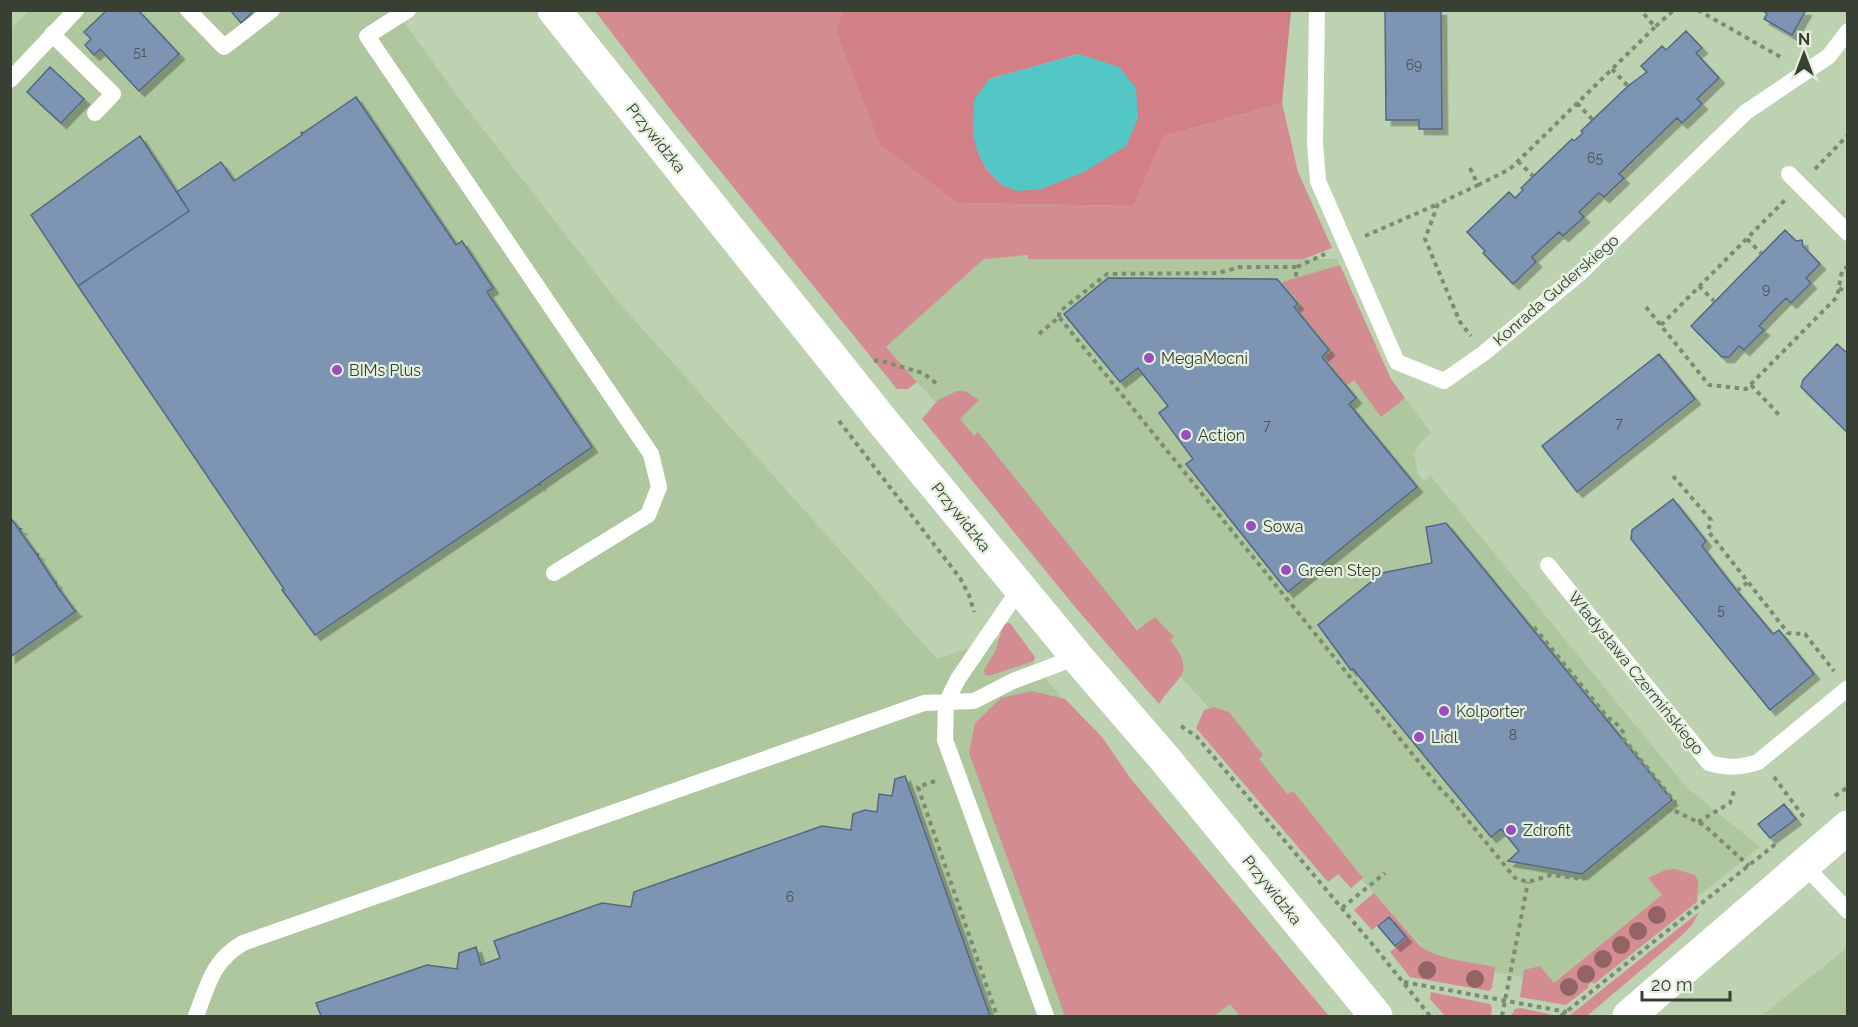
<svg xmlns="http://www.w3.org/2000/svg" width="1858" height="1027" font-family="Raleway,sans-serif">
  <style>
    .built { fill: #aec79f }
    .green { fill: #d38c92 }
    .forest { fill: #d37f87; fill-rule: evenodd }
    .water { fill: #52c7c5 }
    .building { fill: #7d94b2; stroke: #526884; stroke-width: 1.5; filter: url(#shadow) }
    .lines { fill: none; stroke-linecap: round; stroke-linejoin: round }
    .path { stroke: #7c8b73; stroke-width: 4; stroke-dasharray: 4.5 4.5; stroke-linecap: butt }
    .lane { stroke: #fff; stroke-width: 16 }
    .secondary { stroke: #fff; stroke-width: 33 }
    .tree { fill: #936364 }
    .poi-dot { fill: #9a4dbe; stroke: #e4efde; stroke-width: 2 }
    .labels { text-anchor: middle; dominant-baseline: central; stroke-width: 4.5; stroke-linejoin: round; paint-order: stroke }
    .number-label { font-size: 14px; fill: #485552 }
    .street-label { font-size: 16px; fill: #374032; stroke: #e4efde }
    .poi-label { font-size: 16px; fill: #374032; stroke: #e4efde; text-anchor: start }
  </style>
  <defs>
    <filter id="shadow"><feDropShadow dx="5.5" dy="5.5" stdDeviation="0" flood-color="#0004"/></filter>
  </defs>
  <rect width="100%" height="100%" fill="#bdd2b0"/>
  <path class="built" d="M30,10L396,11L458,97L614,297L937,659L1010,634L1320,1016H11L10,29Z
    M1028,255V259H1337L1391,379L1431,433L1419,444L1414,453L1418,475L1425,481L1430,475L1687,788L1760,847L1582,988L1435,961L886,347L984,259Z
    M1847,948V1016H1761Z"/>
  <path class="green" d="M595,11H844L836,31L959,203L1133,206L1164,136L1282,103L1298,172L1332,248L1304,259H1028V255L984,259L886,347L917,382L908,389H897L674,114Z
    M1340,265L1384,364L1391,379L1405,398L1381,417L1354,380L1347,385L1325,357L1332,351L1297,308L1301,304L1282,282Z
    M957,391H965L979,400L960,419L974,436L978,432L1137,630L1155,617L1174,637L1170,640C1198,675 1177,675 1159,704L1075,607L922,419L938,400Z
    M1010,623L1035,657L1034,661L989,676L985,675L984,670L996,650L1003,624Z
    M1032,691L1065,699L1102,737L1131,779L1329,1016H1240L1230,1004L1214,1016H1065L969,753L975,723L1001,698Z
    M1214,707L1229,712L1263,755L1259,759L1287,794L1293,791L1363,878L1351,888L1338,874L1328,882L1196,728L1204,710Z
    M1675,869L1695,875L1698,881L1697,902L1594,984L1592,982L1588,985L1589,987L1566,1005L1520,997L1524,970L1540,966L1554,983L1662,895L1648,878L1665,870Z
    M1374,893L1421,947C1442,960 1470,962 1495,967L1492,988L1489,991L1410,977L1390,952L1407,938L1389,916L1372,930L1354,910Z
    M1699,912L1692,925L1680,937L1587,1016H1569Z
    M1431,992L1490,1004L1492,1008L1491,1016H1445L1430,999Z
    M1521,1008L1549,1014L1551,1016H1511L1515,1009Z"/>
  <path class="forest" d="M844,10L1291,11L1282,103L1164,136L1133,206L958,203L880,144L836,30ZM1079,54L1002,185L987,170L978,153L989,79Z"/>
  <path class="water" d="M1079,54L1119,67L1136,88L1138,118L1126,146L1084,172L1041,189L1017,191L1002,185L987,170L978,153L973,135L974,100L989,79Z"/>
  <path class="building" d="M107,10H138L179,54L139,91L100,49L94,55L85,45L91,39L84,32Z
    M230,10H255L241,23Z
    M1385,10H1441L1442,129H1419V120H1386Z
    M1762,10H1806L1792,35L1764,19L1767,14Z
    M1686,31L1702,48L1696,53L1719,78L1697,99L1702,104L1682,123L1677,118L1619,174L1624,178L1604,197L1599,193L1579,212L1584,217L1563,236L1559,232L1532,257L1536,262L1513,284L1483,253L1485,251L1467,232L1509,192L1515,198L1523,190L1521,188L1572,139L1574,141L1583,133L1581,131L1628,86L1647,72L1641,66L1662,46L1666,50Z
    M50,67L84,99L61,123L27,92Z
    M356,97L456,245L462,241L493,288L487,292L592,447L540,483V485L539,484L315,635L282,590L284,589L78,286L189,211L177,192L221,162L234,181L302,135L301,133L302,132L303,133Z
    M140,136L189,211L78,286L31,215Z
    M1785,230L1796,241L1802,240L1803,246L1820,264L1806,278L1811,283L1791,303L1786,298L1759,326L1764,330L1744,350L1739,346L1729,357H1722L1691,326Z
    M1108,278L1277,279L1298,304L1294,307L1329,350L1322,357L1356,398L1349,404L1417,487L1288,592L1186,464L1193,459L1159,413L1168,406L1138,368L1120,382L1064,314Z
    M1837,344L1848,354V433L1801,387L1803,380Z
    M1659,354L1695,399L1577,492L1542,446Z
    M1673,499L1706,541L1702,546L1737,591L1773,634L1779,630L1814,674L1770,710L1631,539L1632,530Z
    M10,517L18,528L21,529L19,530L37,555L38,554V557L55,583L56,582V585L74,610L76,611L10,657Z
    M1446,523L1672,800L1582,874L1508,861L1519,851L1501,829L1491,837L1353,669L1351,670L1318,625L1382,573L1432,563L1426,527Z
    M905,776L990,1016H321L316,1003L427,965L457,969L459,953L476,947L481,965L500,958L494,941L602,903L631,907L634,892L822,826L851,830L853,814L865,810L877,812L879,794L892,796L895,779Z
    M1784,804L1796,819L1770,838L1758,824Z
    M1389,917L1406,937L1395,946L1378,926Z"/>
  <g class="lines">
    <path class="path" d="M1698,10L1784,59
      M1644,14L1655,27L1674,10
      M1612,69L1628,86
      M1577,103L1593,120
      M1518,161L1533,176
      M1470,168L1478,185L1438,204L1425,239L1460,322L1471,336
      M1815,169L1848,135
      M1478,185L1510,169L1655,27
      M1365,236L1438,204
      M1747,239L1761,253
      M1297,267L1325,254
      M1699,286L1714,301
      M1839,288L1848,293
      M1646,307L1709,385L1746,389L1837,297L1842,271L1848,266
      M1059,317V312L1107,274L1218,273L1240,267H1296V278
      M1661,325L1785,200
      M1039,334L1059,317L1443,792L1449,797L1515,878L1528,882L1551,875L1583,879L1671,809L1704,825L1749,866
      M874,361L878,360L923,373L937,384
      M1751,385L1781,417
      M839,421L960,578L969,595L974,612
      M1673,476L1711,520L1708,531L1788,633L1805,634L1834,671
      M1737,591L1748,582
      M1534,627L1608,718L1614,721L1624,733V739L1675,802L1671,809
      M1181,726L1197,737L1378,951L1430,1016
      M1774,777L1806,820
      M935,781L918,787L997,1016
      M1835,796L1848,787
      M1698,822L1730,803L1735,788
      M1342,908L1385,873
      M1404,982L1567,1012
      M1502,1016L1528,882
      M1561,1016L1778,842"/>
    <path class="lane" d="M188,10L224,47L272,10
      M408,10L367,36L651,454L659,487L648,515L554,573
      M1317,10L1315,142L1318,181L1397,362L1444,381L1484,353L1580,273L1746,112L1829,56L1848,31
      M52,34L113,94L95,113
      M10,80L76,10
      M1789,174L1848,233
      M1548,565L1709,763C1727,768 1740,768 1758,762L1848,688
      M1020,588L958,679L946,703L945,740L1046,1016
      M1804,865L1848,911
      M196,1016C208,985 212,961 243,943L924,703L974,701L1013,681L1077,657"/>
    <path class="secondary" d="M554,10L884,423L1077,657L1165,759L1376,1016
      M1629,1016L1848,827"/>
  </g>
  <g class="tree">
    <circle cx="1657" cy="915" r="9"/>
    <circle cx="1638" cy="931" r="9"/>
    <circle cx="1621" cy="945" r="9"/>
    <circle cx="1603" cy="959" r="9"/>
    <circle cx="1427" cy="970" r="9"/>
    <circle cx="1586" cy="974" r="9"/>
    <circle cx="1475" cy="979" r="9"/>
    <circle cx="1569" cy="987" r="9"/>
  </g>
  <g class="poi-dot">
    <circle cx="1149" cy="358" r="6"/>
    <circle cx="337" cy="370" r="6"/>
    <circle cx="1186" cy="435" r="6"/>
    <circle cx="1251" cy="526" r="6"/>
    <circle cx="1286" cy="570" r="6"/>
    <circle cx="1444" cy="711" r="6"/>
    <circle cx="1419" cy="737" r="6"/>
    <circle cx="1511" cy="830" r="6"/>
  </g>
  <g class="labels">
    <g class="number-label">
      <text x="140" y="52">51</text>
      <text x="1414" y="65">69</text>
      <text x="1595" y="158">65</text>
      <text x="1766" y="289">9</text>
      <text x="1619" y="423">7</text>
      <text x="1267" y="425">7</text>
      <text x="1721" y="610">5</text>
      <text x="1513" y="735">8</text>
      <text x="790" y="897">6</text>
    </g>
    <g class="street-label">
      <text transform="translate(656 138) rotate(51)">Przywidzka</text>
      <text transform="translate(1556 290) rotate(-41)">Konrada Guderskiego</text>
      <text transform="translate(961 517) rotate(51)">Przywidzka</text>
      <text transform="translate(1636 673) rotate(51)">Władysława Czermińskiego</text>
      <text transform="translate(1272 890) rotate(51)">Przywidzka</text>
    </g>
    <g class="poi-label">
      <text x="1161" y="358">MegaMocni</text>
      <text x="349" y="370">BIMs Plus</text>
      <text x="1198" y="435">Action</text>
      <text x="1263" y="526">Sowa</text>
      <text x="1298" y="570">Green Step</text>
      <text x="1456" y="711">Kolporter</text>
      <text x="1431" y="737">Lidl</text>
      <text x="1523" y="830">Zdrofit</text>
    </g>
  </g>
  <rect width="1858" height="1027" fill="none" stroke="#374032" stroke-width="24"/>
  <g transform="translate(1804 54)" stroke="#e4efde" stroke-width="4.5" paint-order="stroke">
  <path d="M0-4.5L10 22L0 15L-10 22Z" fill="#374032"/>
  <text y="-9" font-size="16" font-weight="bold" text-anchor="middle" fill="#374032">N</text>
  </g>
  <path d="M1642 991v9h88v-9" fill="none" stroke="#374032" stroke-width="3"/>
  <text x="1651" y="991" font-size="18" fill="#374032" stroke="#e4efde" stroke-width="4.5" paint-order="stroke">20 m</text>
</svg>
